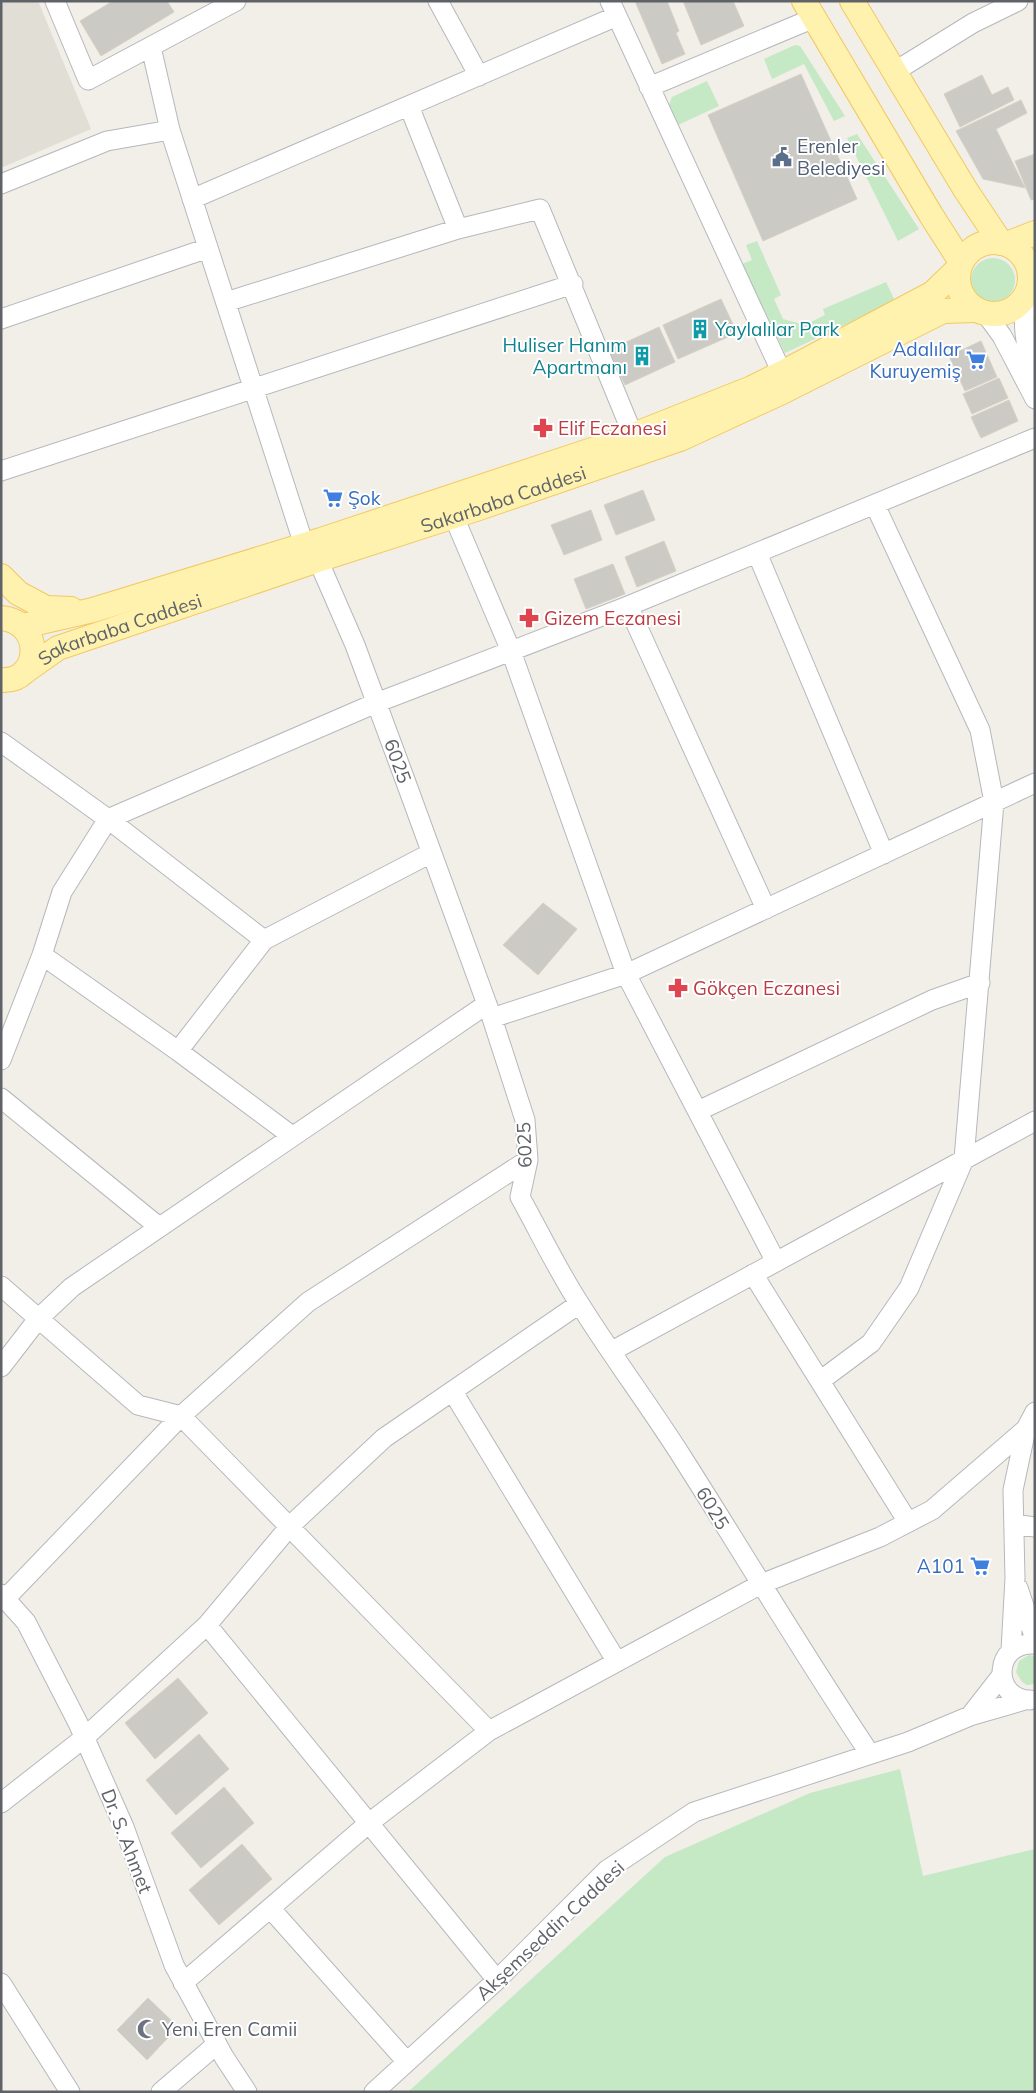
<svg xmlns="http://www.w3.org/2000/svg" width="1036" height="2093" font-family="Mulish,sans-serif">
  <style>
    .education { fill: #e1ded6 }
    .green { fill: #c5e8c5 }
    .building { fill: #cccac5; stroke: #d6d1c6 }
    .lines { fill: none; stroke-linecap: round; stroke-linejoin: round }
    .minor-casing { stroke: #b5b8bc; stroke-width: 21 }
    .major-casing { stroke: #f2c960; stroke-width: 26 }
    .minor { stroke: #fff; stroke-width: 19 }
    .major { stroke: #fff2af; stroke-width: 24 }
    .labels { text-anchor: middle; dominant-baseline: central; stroke-width: 4; stroke-linejoin: round; paint-order: stroke }
    .service-label { font-size: 19px; fill: #4e5e75; stroke: #fff; text-anchor: start }
    .culture-label { font-size: 19px; fill: #0d838f; stroke: #fff; text-anchor: start }
    .shop-label { font-size: 19px; fill: #366cbe; stroke: #fff; text-anchor: end }
    .health-label { font-size: 19px; fill: #be3a42; stroke: #fff; text-anchor: start }
    .street-label { font-size: 19px; fill: #5f6368; stroke: #fff }
    .worship-label { font-size: 19px; fill: #5b616d; stroke: #fff; text-anchor: start }
  </style>
  <rect width="100%" height="100%" fill="#f1efe8"/>
  <path class="education" d="M1,1H38L91,129L1,168Z"/>
  <path class="green" d="M795,45L800,46L804,52L845,116L834,121L804,64L772,79L764,59Z
    M707,81L719,106L678,125L669,105L672,97Z
    M857,134L919,229L898,241L847,138Z
    M757,241L781,295L774,299L783,319L805,325L825,315L823,309L886,282L895,301L785,353L742,264L752,260L746,245Z
    M971 280a22 22 0 1 1 44 0a22 22 0 1 1-44 0Z
    M1029,1655L1035,1656V1684L1027,1685L1022,1682L1016,1672L1019,1661Z
    M900,1769L923,1876L1035,1849V2092H408L665,1857L810,1793Z"/>
  <path class="building" d="M113,1H167L174,12L101,56L80,21Z
    M635,1H667L679,31L676,33L685,54L662,64Z
    M683,1H733L744,26L701,45Z
    M801,74L857,199L763,241L708,115Z
    M982,75L992,95L1008,87L1014,100L960,127L944,94Z
    M1021,100L1027,113L996,129L1025,188L983,179L956,131Z
    M1035,154V199L1031,200L1015,161Z
    M721,299L737,333L678,359L663,325Z
    M659,327L675,362L625,385L609,350Z
    M981,341L997,377L965,391L949,356Z
    M999,378L1008,398L972,414L963,394Z
    M1009,400L1018,421L981,438L971,417Z
    M643,490L655,520L616,535L604,505Z
    M591,510L602,540L564,555L551,525Z
    M664,541L676,571L637,587L625,557Z
    M613,564L625,594L586,609L574,579Z
    M543,903L577,929L538,975L503,945Z
    M178,1678L208,1713L155,1759L125,1723Z
    M199,1734L229,1769L176,1815L146,1780Z
    M224,1787L254,1823L201,1868L171,1833Z
    M242,1844L272,1879L219,1925L189,1890Z
    M148,1998L178,2027L147,2060L117,2030Z"/>
  <g class="lines">
    <defs>
      <path id="minor" d="M55,1L88,80L236,1
        M438,1L479,76
        M610,1L782,373
        M151,47L170,130L304,545
        M894,72L973,23L1018,1
        M649,87L814,18
        M409,106L458,229
        M1,184L107,141L170,130
        M192,199L617,16
        M1026,295C1022,326 1025,345 1035,374
        M226,302L458,229L540,209L633,435
        M986,314L1002,336L1035,399
        M1,319L208,248
        M1,471L573,284
        M454,517L511,651L626,974L776,1262
        M757,553L884,854
        M318,560L355,645L404,777L492,1018L525,1120L528,1160L520,1197C540,1233 557,1269 579,1303C612,1356 649,1405 682,1457C745,1556 805,1657 870,1754
        M628,606L766,909
        M1,742L108,819L264,940
        M42,955L178,1051L292,1136
        M492,1018L626,974L1035,783
        M178,1051L264,940L431,853
        M1,1060L42,955L62,892L108,819L376,703L628,606L1035,438
        M1,1098L159,1227
        M698,1111L932,1000L980,983
        M753,1274L908,1522
        M1,1286L138,1405L181,1416L489,1731
        M612,1351L1035,1121
        M1,1367L38,1319L72,1287L487,1004
        M820,1381L871,1343L909,1288L964,1159L994,802L980,730L875,505
        M453,1392L617,1662
        M1014,1524L1035,1527
        M1018,1588L1035,1639
        M1,1594L26,1622L78,1723L124,1827L174,1965L224,2057L247,2092
        M5,1599L181,1416L308,1302L528,1160
        M207,1625L497,1980
        M1011,1650L1015,1578L1013,1490L1026,1429L1035,1412
        M1030,1700C991,1699 993,1641 1035,1644
        M970,1716L1002,1675
        M1,1803L84,1738L207,1625L290,1526L384,1438L579,1304
        M270,1908L407,2062
        M1,1983L70,2092
        M183,1983L369,1823L489,1731L761,1584L880,1537L932,1510L1026,1429
        M161,2092L217,2044
        M374,2092L497,1980L607,1870L694,1812L908,1742L970,1716L1025,1700"/>
      <g id="major">
        <path d="M804,1L931,215L961,262"/>
        <path d="M852,1L965,189L1001,243"/>
        <circle cx="994" cy="278" r="36"/>
        <path d="M1007,244L1035,233"/>
        <path d="M1,576L18,593L46,608L71,609"/>
        <path d="M1,618C45,622 41,683 1,680"/>
        <path d="M23,626L93,610L321,540L616,442L752,388L782,373L933,293L958,269"/>
        <path id="s1" d="M24,672L58,648L318,560L476,509L680,439L782,392L943,311L975,310"/>
      </g>
    </defs>
    <use href="#minor" class="minor-casing"/>
    <use href="#major" class="major-casing"/>
    <use href="#minor" class="minor"/>
    <use href="#major" class="major"/>
  </g>
  <defs>
    <symbol id="civic-bare" viewBox="-9 -9 18 18"><path d="M-.6-6.5H3V-4.5H.6V-3L4-1V1h2V6H-6V1h2V-1L-.6-3ZM-1.2 2.5V6h2.4V2.5Z" fill="#5c6f8a" stroke="#fff" stroke-width="2.5" paint-order="stroke"/></symbol>
    <symbol id="building-bare" viewBox="-9 -9 18 18"><path d="M-4-6H4V6H1V3H-1V6H-4ZM-2.5-4.3h1.7v1.8h-1.7ZM.8-4.3h1.7v1.8H.8ZM-2.5-1h1.7V.8h-1.7ZM.8-1h1.7V.8H.8Z" fill="#0f9aa8" stroke="#fff" stroke-width="2.5" paint-order="stroke"/></symbol>
    <symbol id="supermarket-bare" viewBox="-9 -9 18 18"><path d="M-6-5.5h2.5l.6 2H6L4.5 2H-2.5L-4.4-4H-6ZM-1.5 3.2a1.3 1.3 0 1 0 .1 0ZM3 3.2a1.3 1.3 0 1 0 .1 0Z" fill="#3f7fe0" stroke="#fff" stroke-width="2.5" paint-order="stroke"/></symbol>
    <symbol id="pharmacy-bare" viewBox="-9 -9 18 18"><path d="M-2-6h4v4h4v4h-4v4h-4v-4h-4v-4h4Z" fill="#e0444e" stroke="#fff" stroke-width="2.5" paint-order="stroke"/></symbol>
    <symbol id="mosque-bare" viewBox="-9 -9 18 18"><path d="M3.5-4.9A6 6 0 1 0 3.5 4.9A5 5 0 1 1 3.5-4.9Z" fill="#6b7280" stroke="#fff" stroke-width="2.5" paint-order="stroke"/></symbol>
  </defs>
  <g fill-rule="evenodd">
    <use href="#civic-bare" x="768" y="143" width="28" height="28"/>
    <use href="#building-bare" x="686" y="315" width="28" height="28"/>
    <use href="#building-bare" x="628" y="342" width="28" height="28"/>
    <use href="#supermarket-bare" x="962" y="346" width="28" height="28"/>
    <use href="#pharmacy-bare" x="529" y="414" width="28" height="28"/>
    <use href="#supermarket-bare" x="319" y="484" width="28" height="28"/>
    <use href="#pharmacy-bare" x="515" y="604" width="28" height="28"/>
    <use href="#pharmacy-bare" x="664" y="974" width="28" height="28"/>
    <use href="#supermarket-bare" x="966" y="1552" width="28" height="28"/>
    <use href="#mosque-bare" x="133" y="2015" width="28" height="28"/>
  </g>
  <g class="labels">
    <g class="service-label">
      <text x="797" y="146">Erenler<tspan x="797" dy="22">Belediyesi</tspan></text>
    </g>
    <g class="culture-label">
      <text x="715" y="329">Yaylalılar Park</text>
      <text x="627" y="345" text-anchor="end">Huliser Hanım<tspan x="627" dy="22">Apartmanı</tspan></text>
    </g>
    <g class="shop-label">
      <text x="961" y="349">Adalılar<tspan x="961" dy="22">Kuruyemiş</tspan></text>
      <text x="348" y="498" text-anchor="start">Şok</text>
      <text x="965" y="1566">A101</text>
    </g>
    <g class="health-label">
      <text x="558" y="428">Elif Eczanesi</text>
      <text x="544" y="618">Gizem Eczanesi</text>
      <text x="693" y="988">Gökçen Eczanesi</text>
    </g>
    <g class="street-label">
      <text stroke="none"><textPath href="#s1" startOffset="511">Sakarbaba Caddesi</textPath></text>
      <text stroke="none"><textPath href="#s1" startOffset="106">Sakarbaba Caddesi</textPath></text>
      <text transform="translate(398 761) rotate(70)">6025</text>
      <text transform="translate(524 1145) rotate(-92)">6025</text>
      <text transform="translate(713 1508) rotate(59)">6025</text>
      <text transform="translate(127 1841) rotate(69)">Dr. S. Ahmet</text>
      <text transform="translate(550 1930) rotate(-43)">Akşemseddin Caddesi</text>
    </g>
    <g class="worship-label">
      <text x="162" y="2029">Yeni Eren Camii</text>
    </g>
  </g>
  <rect width="1036" height="2093" fill="none" stroke="#5f6368" stroke-width="5"/>
</svg>
